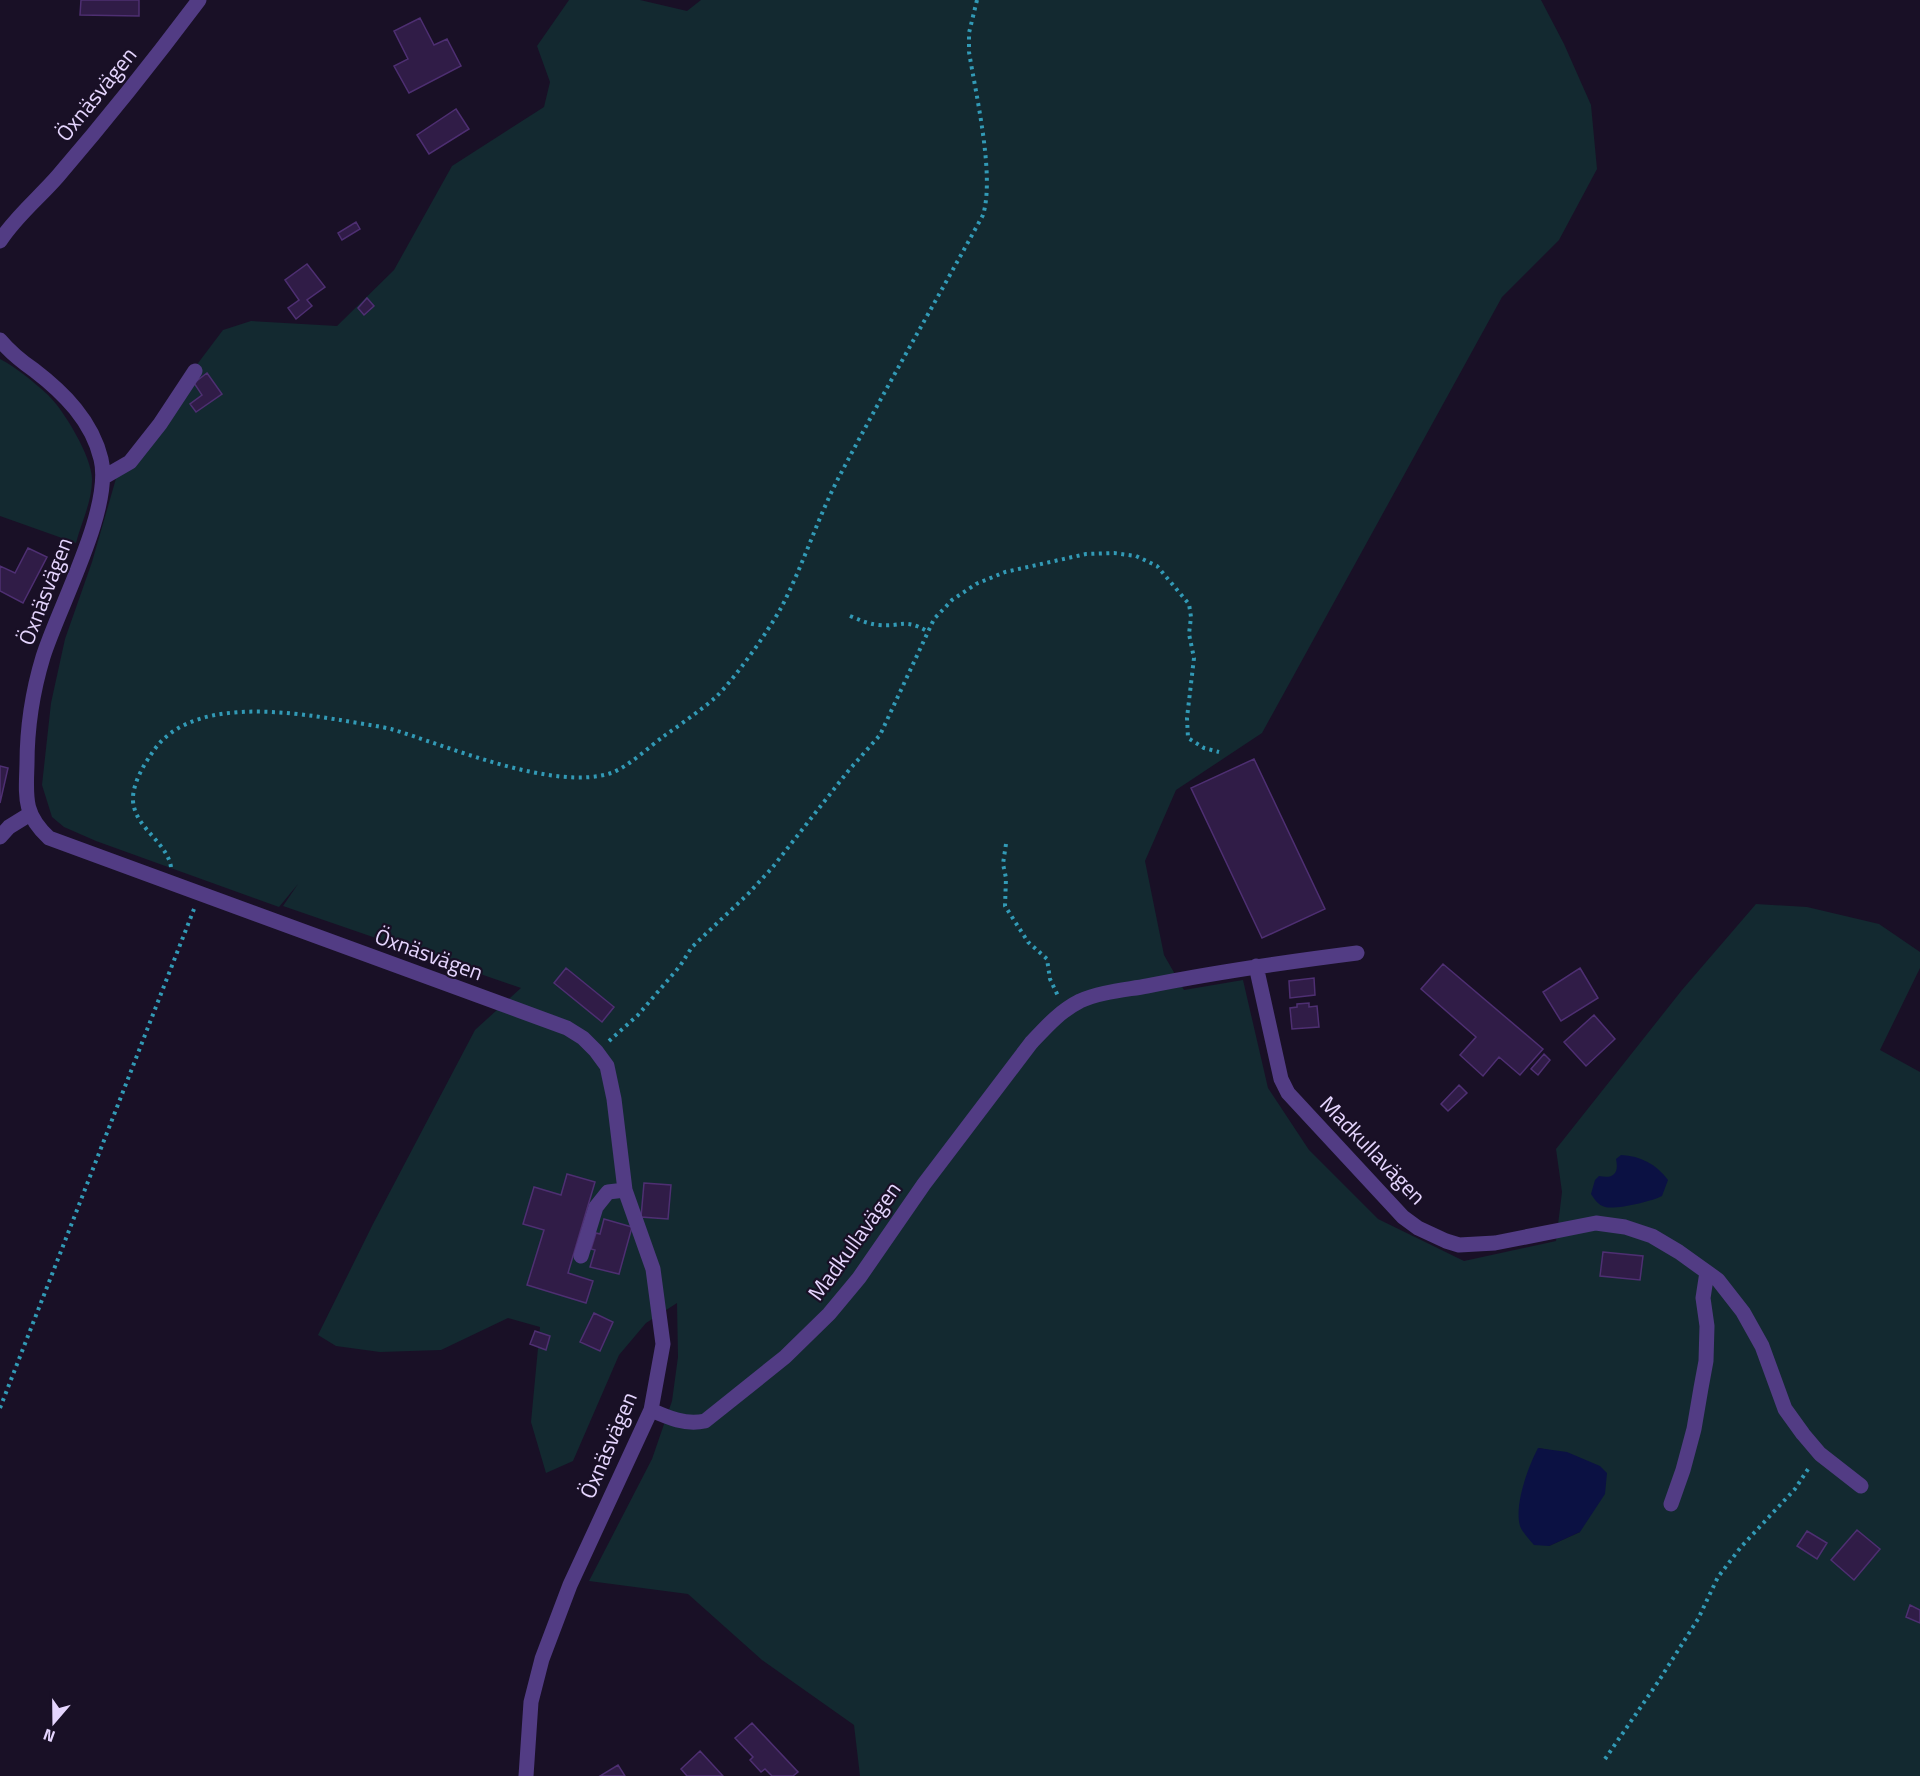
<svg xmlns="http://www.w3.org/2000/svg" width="1920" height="1776" font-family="'Titillium Web',sans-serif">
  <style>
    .green { fill: #132930; fill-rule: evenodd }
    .water { fill: #0b1143 }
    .building { fill: #301c47; stroke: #4e2f72; stroke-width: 1.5 }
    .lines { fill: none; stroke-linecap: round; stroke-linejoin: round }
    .path { stroke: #329ab6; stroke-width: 4; stroke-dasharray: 3 4.5; stroke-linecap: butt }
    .minor { stroke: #523c84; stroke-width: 15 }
    .labels { text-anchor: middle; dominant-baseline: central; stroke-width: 4.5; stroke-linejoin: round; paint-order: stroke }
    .street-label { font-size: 22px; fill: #e5d5fe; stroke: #191026 }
  </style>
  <rect width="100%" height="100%" fill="#191026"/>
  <path class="green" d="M569,0H640L687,11L701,0H1541L1564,44L1591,105L1597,169L1559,240L1502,297L1262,733L1176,790L1145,861L1164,955L1184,990L1243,980L1268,1088L1309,1150L1378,1219L1464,1261L1556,1241L1562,1192L1556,1149L1682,990L1756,904L1807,907L1879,924L1920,952V968L1880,1050L1920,1072V1776H860L854,1725L762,1660L688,1594L589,1581L652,1459L672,1401L678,1357L677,1303L646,1323L619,1355L573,1461L546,1473L531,1422L540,1327L508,1318L441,1350L380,1352L336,1346L318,1335L373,1224L475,1030L521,988L283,906L298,884L279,907L96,841L64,827L52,817L42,785L51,703L65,639L92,562L119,468L223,330L251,321L337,326L394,270L452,166L544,107L550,82L537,46ZM1539,1448L1549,1450L1580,1532L1549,1546Z
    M0,359C17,368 34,382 48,395C64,410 93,459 92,480C92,502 81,523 76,543L0,516Z"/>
  <path class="water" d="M1621,1155C1641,1156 1656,1164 1668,1180L1662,1196C1653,1201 1616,1210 1605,1207C1598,1205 1595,1200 1591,1194L1595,1180L1599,1176C1614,1179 1619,1173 1616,1159Z
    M1538,1448L1567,1452L1600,1466L1607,1473L1605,1494L1580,1532L1549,1546L1534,1545C1530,1540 1522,1532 1520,1526C1514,1505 1528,1467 1538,1448Z"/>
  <path class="building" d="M81,0H139V16L80,15Z
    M420,18L434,45L447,39L461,66L409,93L394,66L408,59L394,31Z
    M456,109L469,129L429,154L417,135Z
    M356,222L360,229L342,240L338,233Z
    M307,264L325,287L307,300L312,306L296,319L288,308L299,300L285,280Z
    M367,298L374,306L364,315L358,308Z
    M207,373L222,394L196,412L190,404L202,395L194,383Z
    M28,548L47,557L23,603L0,591V566L15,573Z
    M1254,759L1325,909L1262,938L1191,788Z
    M0,766L8,768L0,803Z
    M1443,964L1543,1049L1520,1075L1499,1057L1483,1076L1460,1055L1476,1037L1421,989Z
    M566,968L614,1007L602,1022L554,983Z
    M1580,968L1598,998L1561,1021L1543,992Z
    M1314,978L1315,995L1290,998L1289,981Z
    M1309,1003V1007L1317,1006L1319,1027L1292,1029L1290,1008L1297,1007V1004Z
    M1594,1015L1615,1039L1586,1066L1564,1042Z
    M1544,1054L1550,1060L1538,1075L1531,1069Z
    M1459,1085L1467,1093L1448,1111L1441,1104Z
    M567,1174L595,1182L568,1273L593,1281L586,1303L527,1285L544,1230L523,1224L534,1187L561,1195Z
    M644,1183L671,1185L668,1219L641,1217Z
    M604,1219L632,1227L619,1274L590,1267L595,1250L591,1249L596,1233L600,1234Z
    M1603,1252L1643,1256L1640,1280L1600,1276Z
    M594,1313L613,1322L600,1351L580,1342Z
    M535,1331L550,1336L546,1350L530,1344Z
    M1857,1530L1880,1549L1854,1580L1831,1560Z
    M1807,1531L1827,1543L1817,1559L1797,1546Z
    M1910,1605L1920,1610V1623L1906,1617Z
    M752,1723L798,1772L793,1776H772L765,1769L761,1772L750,1760L753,1757L735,1738Z
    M700,1751L723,1776H687L681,1769Z
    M618,1765L625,1776H600Z"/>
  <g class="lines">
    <path class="path" d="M850,616C860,620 868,624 879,625C902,627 904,618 927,631
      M1006,844L1003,864L1006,878L1005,906L1028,942L1047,959L1050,979L1058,996
      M171,867C167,842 135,828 133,801C132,785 143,766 152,753C188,697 284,711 340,720C356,723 374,725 391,729C448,746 554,792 611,773C628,767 649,747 664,736C681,724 700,711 716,697C736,677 767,633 781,608C803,566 817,519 839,477C885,389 935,303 983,215C995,176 976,95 969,52V33L977,0
      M609,1041L638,1015L680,966L692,947L748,894L772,868L849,770L880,735L934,619L952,600L976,584L1005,572L1086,554L1114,553L1136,556L1157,566L1189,604L1191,617L1189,634L1194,658L1187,718L1188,738L1204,748L1219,752
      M0,1408L194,909
      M1605,1759L1658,1682L1698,1619L1718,1577L1741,1547L1795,1489L1810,1466"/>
    <path class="minor" d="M0,241C16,216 39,198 58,176C107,119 154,60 199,0
      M0,340C10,352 21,361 34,370C64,393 92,421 101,459C113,508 59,606 43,657C33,690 27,729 27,764C26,797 23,814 49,838L567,1028L583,1038L596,1051L607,1066L614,1099L625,1190L653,1269L663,1344L651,1410L570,1585L542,1659L531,1702L526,1776
      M104,477L130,462L160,424L195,371
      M0,837L9,827L30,814
      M1256,966L1281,1079L1288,1093L1403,1217L1418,1228L1446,1241L1459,1245L1495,1243L1596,1223L1625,1227L1652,1236L1679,1252L1718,1280L1743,1312L1762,1346L1785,1409L1803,1434L1820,1454L1861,1486
      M581,1256L596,1207L608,1192L625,1190
      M651,1410C669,1418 685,1425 705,1421L785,1357L829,1314L859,1278L924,1184L1031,1043C1046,1027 1060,1011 1080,1001C1100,992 1125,990 1147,986C1216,972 1286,962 1357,953
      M1671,1504L1683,1470L1694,1429L1701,1388L1706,1361L1707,1326L1703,1298L1707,1272"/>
  </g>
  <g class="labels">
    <g class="street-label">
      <text transform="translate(96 94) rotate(-51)">Öxnäsvägen</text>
      <text transform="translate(45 591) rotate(-69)">Öxnäsvägen</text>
      <text transform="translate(429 954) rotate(20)">Öxnäsvägen</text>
      <text transform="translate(1373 1150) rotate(46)">Madkullavägen</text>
      <text transform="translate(854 1241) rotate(-54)">Madkullavägen</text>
      <text transform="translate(608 1445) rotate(-67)">Öxnäsvägen</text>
    </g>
  </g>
  <g transform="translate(54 1722) rotate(200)" stroke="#191026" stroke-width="4.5" paint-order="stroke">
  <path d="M0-4.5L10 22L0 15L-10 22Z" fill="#e5d5fe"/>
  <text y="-9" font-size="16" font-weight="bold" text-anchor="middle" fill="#e5d5fe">N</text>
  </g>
</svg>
